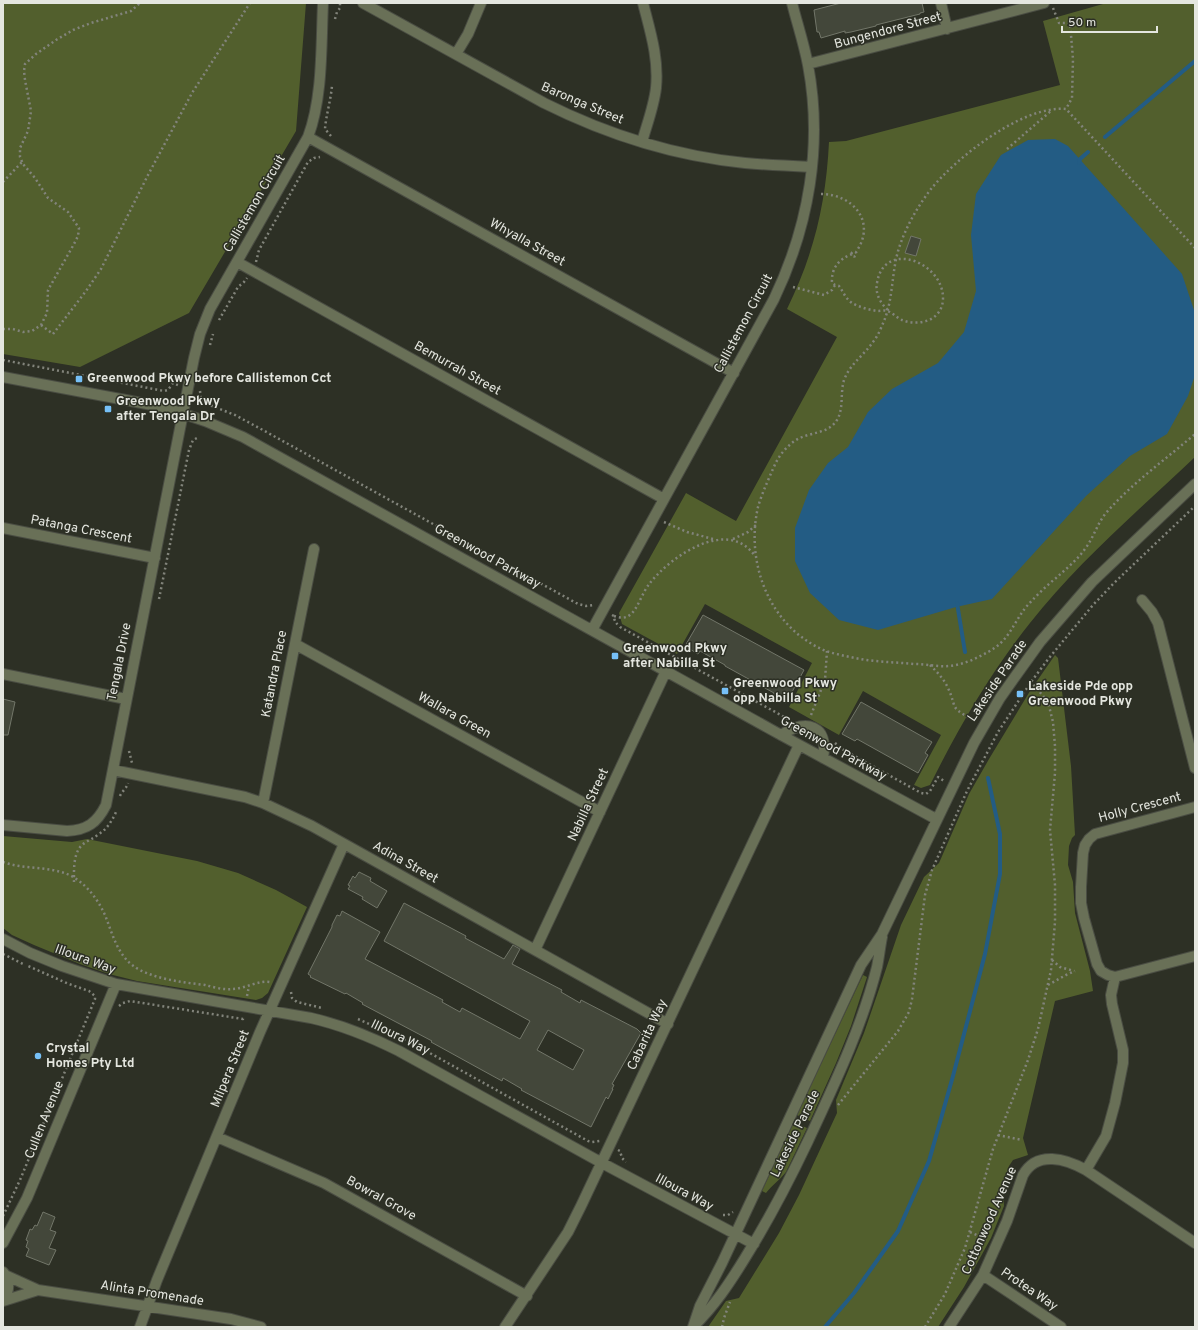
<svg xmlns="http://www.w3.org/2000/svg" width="1198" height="1330" font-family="Overpass,sans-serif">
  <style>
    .green { fill: #525f2d }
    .water { fill: #235c84 }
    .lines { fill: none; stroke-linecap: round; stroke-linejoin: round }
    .stream { stroke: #235c84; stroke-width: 4 }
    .building { fill: #43473a; stroke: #727669; fill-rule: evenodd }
    .minor-casing { stroke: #4a4d43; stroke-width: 12 }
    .path { stroke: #82847b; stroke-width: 2.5; stroke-dasharray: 2 3; stroke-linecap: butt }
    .minor { stroke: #697057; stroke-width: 10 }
    .poi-dot { fill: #76c0f7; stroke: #2d3025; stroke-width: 1.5 }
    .labels { text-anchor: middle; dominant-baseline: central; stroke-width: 3; stroke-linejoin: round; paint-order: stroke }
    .street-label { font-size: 13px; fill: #e4e6df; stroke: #2d3025 }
    .poi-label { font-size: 13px; font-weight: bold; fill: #e4e6df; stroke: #2d3025; text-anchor: start }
  </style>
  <rect width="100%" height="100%" fill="#2d3025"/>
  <path class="green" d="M3,3H306L296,131L189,313L80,367L3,354Z
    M1103,3H1195V457C1139,510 1078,562 1030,623C990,673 959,727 930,785L921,788L914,785L941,735L863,691L839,735L789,707L812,663L705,604L677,654L622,624L619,613L686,493L736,521L837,337L787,309C814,254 826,203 829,142L846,141L1060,85L1043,21L1103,4Z
    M1055,655L1058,658L1071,766L1075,835L1072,838L1069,846L1068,865L1073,882L1075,913L1090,971L1093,991L1055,1001L1023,1138L1028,1155L1013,1160L1009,1166L1003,1189L1004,1206L991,1238L964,1287L938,1327H708L726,1301L739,1298L779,1233L799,1195L837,1113L836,1100L864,1033L901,925L924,877L939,863L969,794L989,759L1030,691Z
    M3,836L72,842L87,839L197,861L238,873L276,890L307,907L268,993L262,998L256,1000L137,981L109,974L80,964L34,945L12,935L3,928Z
    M863,975L867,977L851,1026L836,1063L810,1121L797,1115Z
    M794,1122L807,1128L786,1172C780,1180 772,1185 766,1193L762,1191Z"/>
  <path class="water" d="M1055,139L1068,146L1182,274L1195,313V375L1188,396L1167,434L1130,456L1086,496L992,599L956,607L878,630L839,620L810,593L795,561V528L809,490L828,463L848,447L868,412L892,389L938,363L964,332L976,291L971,235L976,194L1001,155L1028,140Z"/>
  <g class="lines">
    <path class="stream" d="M1105,137L1195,61
      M1079,163L1080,159L1088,152
      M957,603L965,652
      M825,1327L854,1293L898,1231L929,1161L953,1076L985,954L1000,874V834L988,778"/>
  </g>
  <path class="building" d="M841,3H922L924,12L920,13V14L876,25V26L851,32L845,33V31L821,38L819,32H817L814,10Z
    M911,236L921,239L916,256L905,253Z
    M703,615L804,670L786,703L773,695L774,693L725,666V665L700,651L698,654L685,646Z
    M3,699L15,702L8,735H3Z
    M861,702L932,742L925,753L928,755L918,773L857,739L855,741L842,734Z
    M359,872L371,878L370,881L387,891L377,908L362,899L363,897L348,889L350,886L348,885L353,876L355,878Z
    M404,903L466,936L465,938L504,959L513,945L520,949L512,964L562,990L561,992L580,1003L581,1000L637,1029L641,1033L612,1084L614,1085L612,1089H613L608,1099L606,1097L591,1127L521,1090L522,1089L503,1078L502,1081L491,1075L431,1042L432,1041L362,1004L363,1003L346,993L345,994L310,977L311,976L308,974L332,927V925L337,915L340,916L342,911L380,932L365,959L443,1000L442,1002L460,1012L462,1008L520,1039L530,1021L384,941ZM548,1030L584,1050L573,1070L537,1050Z
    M43,1212L55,1217L50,1230L56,1232L49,1248L56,1250L49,1265L26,1256L29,1249L26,1247L28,1241L26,1240L30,1229L32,1230L35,1225L37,1226Z"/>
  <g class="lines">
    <defs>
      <path id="minor" d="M363,3L544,103C606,134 675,156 745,163C767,165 789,166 812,167
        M941,3L947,29
        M456,54L468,34L481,3
        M808,64L1044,3
        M308,137L734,373
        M642,142C647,124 654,106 656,88C659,58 650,31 643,3
        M237,262L664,499
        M3,377L163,407L205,421L243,437L781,735L936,819
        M3,528L155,558
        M1142,600L1152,612L1158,623L1195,768
        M592,630L774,299C809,226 823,145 808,65C804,44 797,23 792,3
        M295,644L600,812
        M3,674L126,699
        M781,735C806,719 829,724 823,758
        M113,770L245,797L263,803L312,826L668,1024
        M263,803L314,549
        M1195,807L1095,834L1089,839L1085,845L1083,853L1081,887V903L1084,918L1097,964L1101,971L1108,975L1115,977L1195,956
        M3,825L67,831C87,830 97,823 106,805L183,413L194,358L200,334L210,309L308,137C323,97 321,46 323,3
        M3,939L30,953L62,966L116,984L311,1018C342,1025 371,1037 399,1051L602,1163L754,1244
        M535,950L666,671
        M217,1137L324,1183L527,1296
        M1086,1170L1106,1136L1115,1103L1123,1063V1050L1112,1004L1111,995L1115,977
        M3,1243L27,1198L37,1174L116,984
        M5,1275L38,1290L231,1319L261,1327
        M983,1275L1061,1327
        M3,1299C10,1291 10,1281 3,1272
        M3,1301L38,1290
        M694,1326C715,1305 729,1284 745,1258C768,1221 789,1181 808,1141C834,1085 862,1027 877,967C879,957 880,947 882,937
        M140,1327L157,1280L260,1032L344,844
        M505,1327L568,1232L581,1206L799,745
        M693,1327L700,1306L722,1263L861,965L882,934L974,743L1000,698L1017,674L1040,642L1092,582L1195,484
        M949,1327L983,1275L1007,1221L1023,1175C1037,1150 1066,1159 1086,1170L1195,1243"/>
    </defs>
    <use href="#minor" class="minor-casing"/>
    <path class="path" d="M1053,8L1059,23H1070L1073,59L1072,98L1066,109
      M335,19L337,12L340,8V3
      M331,136L325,129C326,115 331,100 332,85
      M1007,149L1052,110
      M3,182L22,162
      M821,194C853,194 877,222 856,252
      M1195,248L1066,109C1023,105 957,157 931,189C918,206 907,225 900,245C891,270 894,297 884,321C881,328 878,336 873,342C864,355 850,364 844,380C840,393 844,408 837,420C829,433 813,432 800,438C793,441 787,447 782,453C775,462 771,474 766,485C763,492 760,500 758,507C745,564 770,628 826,651C835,654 845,656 855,658C874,662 894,662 914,664C926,664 938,667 949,666C963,665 977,658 988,652C1010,640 1012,625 1026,607C1035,597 1045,587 1056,578C1066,569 1077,560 1085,549C1094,537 1097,524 1106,513C1132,483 1165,460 1195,434
      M851.5 254a2.5 2.5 0 1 1 5 0a2.5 2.5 0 1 1-5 0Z
      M852,254C839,259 831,268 832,283L835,285L839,286C843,291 845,298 852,303C859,307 869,310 878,311C881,311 884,310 887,311C892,312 897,318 902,320C920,327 943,320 943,298C943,262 884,239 877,283C875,293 880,303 888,310
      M256,262L259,250L308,162L314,158L320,157
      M793,287L824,295L832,290L835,285
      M219,320L238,287L244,282L247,278
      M41,325L53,334L86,291L101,269L148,175L192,93L250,3
      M3,329H13L23,332L32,331L41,325L47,313L48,290L74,244L78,236L79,228L68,212L48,198L35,178L23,164L20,157V148L28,131L31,111L25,80L24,71L25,64L36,54L56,40L73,30L91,23L131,11L140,3
      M210,345L213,334
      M3,360L164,391L168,390L173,383L178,385
      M200,391L201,399L207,404L235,415L261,429L578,604L586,606L594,605
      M664,522L687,532L713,539
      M733,539L748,532L756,525
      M159,599L189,450L193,440L199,437
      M612,615L614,616C614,621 616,623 620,627L788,719
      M614,616C620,618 626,619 631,614C638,608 643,591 650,583C671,556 728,517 755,556
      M930,665C937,672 944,679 948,688C957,707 949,707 970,718
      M811,715L825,680L827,651
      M835,743L842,749L921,793L926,794L930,791L938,777L944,781
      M129,751L132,763
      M120,796C122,791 127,788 128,783
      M3,862C27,871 58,864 79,881C90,889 99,902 105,915C113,935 118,959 140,970C160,980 182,982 205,985C213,987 223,990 232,989C244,989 259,980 270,982
      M74,882C74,871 73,855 81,846C86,841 93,839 99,834C107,829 112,821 116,812
      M3,954L23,964
      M1052,960L1060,967L1074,971
      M1048,985L1066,975L1075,971
      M291,992L292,998L297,1002L322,1008
      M247,996L249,986
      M119,1006L123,1003L130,1001L243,1019V1016
      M358,1019L410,1042L588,1141L592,1142L600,1141
      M838,1105L898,1031L909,1012L912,999L925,895L932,870L967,791L998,732L1031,682L1049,658L1093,605L1114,583L1195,506
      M998,1135L1022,1140
      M618,1150L620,1151L622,1158L626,1162
      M723,1215H728L733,1212
      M3,1216L20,1180L95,999V996L89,991L69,984L28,966
      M970,1232L988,1240
      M722,1327L724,1318L730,1302
      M925,1327L945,1294L965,1248L993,1149L1028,1060L1038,1029L1051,970L1055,922V885L1050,830L1055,773V746L1053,722L1049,706L1044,697L1031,682"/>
    <use href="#minor" class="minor"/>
  </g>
  <g class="poi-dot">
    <rect x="75" y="375" width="8" height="8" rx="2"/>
    <rect x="104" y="405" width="8" height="8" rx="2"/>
    <rect x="611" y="652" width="8" height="8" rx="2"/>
    <rect x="721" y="687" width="8" height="8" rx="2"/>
    <rect x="1016" y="690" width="8" height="8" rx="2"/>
    <circle cx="38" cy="1056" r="4"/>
  </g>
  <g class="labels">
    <g class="street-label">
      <text transform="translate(888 31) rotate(-15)">Bungendore Street</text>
      <text transform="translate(582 104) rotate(23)">Baronga Street</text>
      <text transform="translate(255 204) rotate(-60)">Callistemon Circuit</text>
      <text transform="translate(527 243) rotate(29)">Whyalla Street</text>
      <text transform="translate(744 324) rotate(-62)">Callistemon Circuit</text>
      <text transform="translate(457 369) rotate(29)">Bemurrah Street</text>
      <text transform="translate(81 530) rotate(11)">Patanga Crescent</text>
      <text transform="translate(487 557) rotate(29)">Greenwood Parkway</text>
      <text transform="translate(120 662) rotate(-79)">Tengala Drive</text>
      <text transform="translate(275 674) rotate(-79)">Katandra Place</text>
      <text transform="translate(998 681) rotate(-56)">Lakeside Parade</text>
      <text transform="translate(454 716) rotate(29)">Wallara Green</text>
      <text transform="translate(833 749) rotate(29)">Greenwood Parkway</text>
      <text transform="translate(589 805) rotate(-65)">Nabilla Street</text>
      <text transform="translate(1140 808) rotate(-15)">Holly Crescent</text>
      <text transform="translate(405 863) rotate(29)">Adina Street</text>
      <text transform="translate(85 960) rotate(20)">Illoura Way</text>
      <text transform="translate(648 1035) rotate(-65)">Cabarita Way</text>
      <text transform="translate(400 1038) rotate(26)">Illoura Way</text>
      <text transform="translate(231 1069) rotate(-68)">Milpera Street</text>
      <text transform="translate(45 1120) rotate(-68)">Cullen Avenue</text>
      <text transform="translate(796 1134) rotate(-64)">Lakeside Parade</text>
      <text transform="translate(684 1193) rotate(28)">Illoura Way</text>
      <text transform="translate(381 1199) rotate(29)">Bowral Grove</text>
      <text transform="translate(990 1221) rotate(-66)">Cottonwood Avenue</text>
      <text transform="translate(1029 1290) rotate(34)">Protea Way</text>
      <text transform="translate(152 1294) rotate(9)">Alinta Promenade</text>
    </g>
    <g class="poi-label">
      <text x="87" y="379">Greenwood Pkwy before Callistemon Cct</text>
      <text x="116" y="402">Greenwood Pkwy<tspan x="116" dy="15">after Tengala Dr</tspan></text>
      <text x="623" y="649">Greenwood Pkwy<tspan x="623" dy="15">after Nabilla St</tspan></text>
      <text x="733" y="684">Greenwood Pkwy<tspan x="733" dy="15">opp Nabilla St</tspan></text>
      <text x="1028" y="687">Lakeside Pde opp<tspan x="1028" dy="15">Greenwood Pkwy</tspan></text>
      <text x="46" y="1049">Crystal<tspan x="46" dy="15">Homes Pty Ltd</tspan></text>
    </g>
  </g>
  <rect width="1198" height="1330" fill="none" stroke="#e4e6df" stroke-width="8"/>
  <path d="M1062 26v6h95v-6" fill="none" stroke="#e4e6df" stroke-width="2"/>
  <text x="1068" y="26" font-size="12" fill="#e4e6df" stroke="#2d3025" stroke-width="3" paint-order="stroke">50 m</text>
</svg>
